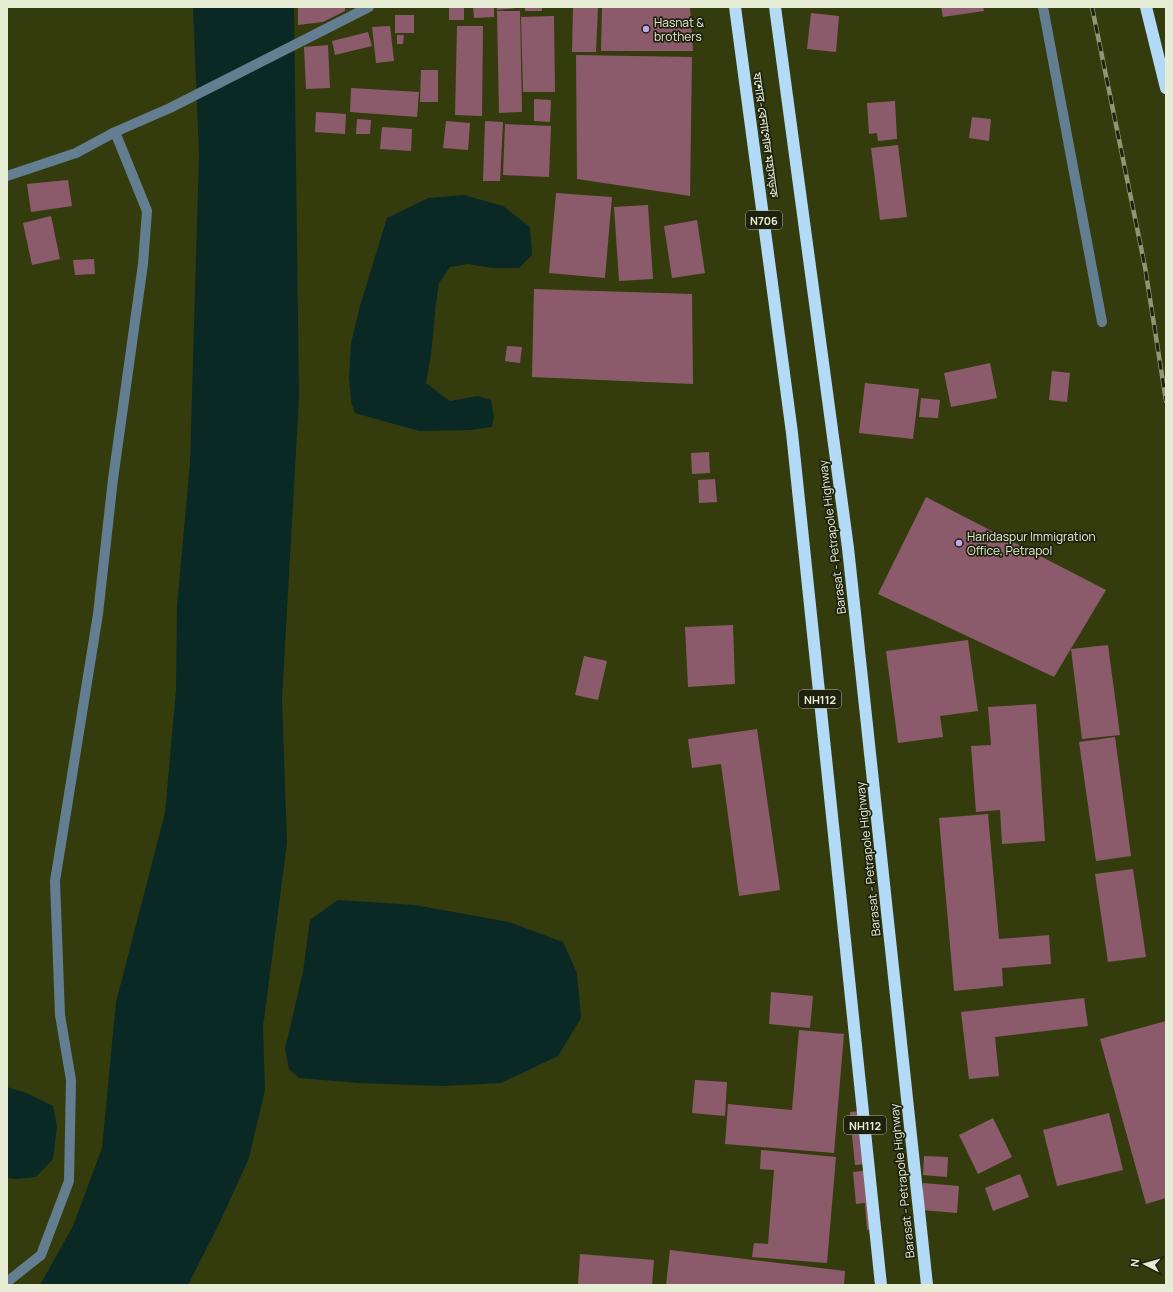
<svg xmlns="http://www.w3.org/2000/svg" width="1173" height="1292" font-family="Manrope,'Noto Sans Bengali',sans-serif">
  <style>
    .water { fill: #0a2924 }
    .building { fill: #8c5b6b }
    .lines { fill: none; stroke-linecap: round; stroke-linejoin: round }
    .minor { stroke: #637e91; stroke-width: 10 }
    .highway { stroke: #b3dbf7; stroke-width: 12 }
    .rail-casing { stroke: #8f9672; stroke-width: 4.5 }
    .rail { stroke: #1d210e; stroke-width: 3; stroke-dasharray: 9; stroke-linecap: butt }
    .poi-dot { fill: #c0a8f3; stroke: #1d210e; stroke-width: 1.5 }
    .labels { text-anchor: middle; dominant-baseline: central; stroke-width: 3.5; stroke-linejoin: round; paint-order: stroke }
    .shield { fill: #1d210e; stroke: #aab099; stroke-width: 1 }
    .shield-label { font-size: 11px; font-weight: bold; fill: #e7edd4 }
    .poi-label { font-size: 12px; fill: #e7edd4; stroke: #1d210e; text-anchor: start }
    .street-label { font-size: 12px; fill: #e7edd4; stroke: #1d210e }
  </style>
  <rect width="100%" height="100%" fill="#343c0d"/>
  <path class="water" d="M193,7H294L299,398L282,699L287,843L263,1027L265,1090L249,1158L219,1224L188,1285H40L73,1226L102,1148L116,1002L165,813L176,690L177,606L190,463L199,154Z
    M464,195L503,206L530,227L532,255L519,268H492L468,264L450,267L439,283L436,303L431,355L426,383L450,401L478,396L491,400L494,417L492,427L471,430L419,431L355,413L351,402L349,377L351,343L360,306L387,218L428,198Z
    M338,900L415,905L509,922L563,942L577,973L581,1018L558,1056L501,1083L442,1086L358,1083L299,1078L289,1069L285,1049L303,972L310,920Z
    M7,1087L27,1093L53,1106L57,1126L53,1159L36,1177L16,1179L7,1178Z"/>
  <path class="building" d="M298,7H345V11L323,22L298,25Z
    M449,7H464V20H449Z
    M473,7H494V17L474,18Z
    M497,7H517V8L497,10Z
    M525,7H542V11H525Z
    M573,7H598L596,52H572Z
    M602,7H690L693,51H601Z
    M941,7H983L984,11L943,17Z
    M497,11H520L522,112L499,113Z
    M811,13L839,16L836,52L807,49Z
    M395,15H414V33H395Z
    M554,16L555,92H523L521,17Z
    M390,26L394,61L376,63L372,27Z
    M457,26H483L482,116L455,115Z
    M368,32L372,46L335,55L332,41Z
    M397,35H404L403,44H397Z
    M328,45L330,88L306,89L304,47Z
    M576,55L692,57L690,196L577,179Z
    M421,70H438V102H420Z
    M351,88L419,92L417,117L350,112Z
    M534,99L551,100L550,122L534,121Z
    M895,101L897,139L878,141L877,133L869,134L867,103Z
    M316,112L346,114L345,134L315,132Z
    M972,117L991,119L989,141L969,138Z
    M357,119L371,120L370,134H356Z
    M446,121L470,123L468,150L443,148Z
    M485,121L503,122L500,181H483Z
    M505,124L551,126L549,177L503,175Z
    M382,127L412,129L411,151L380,149Z
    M898,145L907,217L880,220L871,148Z
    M68,180L72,206L31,212L27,184Z
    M556,193L612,197L605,278L549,273Z
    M648,205L653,279L619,281L614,207Z
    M51,216L60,259L32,265L23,223Z
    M697,220L705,273L672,278L664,226Z
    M94,259L95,274L75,275L73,260Z
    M534,289L692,294L693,384L532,377Z
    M507,346L522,347L520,363L505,361Z
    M990,363L997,398L951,407L944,373Z
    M1052,371L1070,373L1067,402L1049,400Z
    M865,383L919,389L913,439L859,433Z
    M921,398L940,400L938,418L919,417Z
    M709,452L710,473L692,474L691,453Z
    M715,479L717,502L699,503L698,480Z
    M926,497L1106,590L1054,677L878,594Z
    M733,625L735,684L688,687L685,627Z
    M968,640L978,711L940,716L943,737L898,743L886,651Z
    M1108,645L1120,735L1082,739L1071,649Z
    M584,656L607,661L598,700L575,695Z
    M1036,704L1045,841L1002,844L1000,810L976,812L971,746L991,745L988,707Z
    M757,729L780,890L739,896L721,764L692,768L688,739Z
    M1115,737L1131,856L1096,861L1079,742Z
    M988,814L999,939L1049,935L1051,964L1002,968L1003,986L954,991L939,818Z
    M1133,869L1146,957L1108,962L1095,874Z
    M771,992L813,996L810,1028L769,1024Z
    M1084,998L1088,1026L995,1037L999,1076L969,1079L961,1012Z
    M1166,1021V1198L1146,1204L1100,1039Z
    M799,1030L844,1034L834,1153L725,1144L728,1104L792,1110Z
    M695,1080L727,1082L725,1116L692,1113Z
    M860,1111L862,1131L851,1132L850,1112Z
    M1109,1113L1123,1170L1057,1186L1043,1130Z
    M993,1118L1012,1157L978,1174L959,1135Z
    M867,1134L869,1164L855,1165L852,1135Z
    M761,1150L836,1157L827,1263L752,1257L754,1243L768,1244L774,1170L760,1169Z
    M924,1156L948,1157L947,1177L923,1175Z
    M870,1170L874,1202L856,1204L853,1172Z
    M1020,1174L1029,1197L993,1211L985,1188Z
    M923,1183L959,1186L957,1213L921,1210Z
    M877,1202L879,1229L867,1230L865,1203Z
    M670,1250L845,1271L844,1285H666Z
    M580,1254L654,1260L652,1285H578Z"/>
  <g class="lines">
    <path class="minor" d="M1043,7L1102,322
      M7,176L76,153L115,132L170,108L369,7
      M7,1282L41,1255L69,1181L71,1080L60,1015L55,881L98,614L113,479L143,264L147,211L115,132"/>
    <path class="highway" d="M735,7L792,433L881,1285
      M775,7L848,548L927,1285
      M1146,7L1166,88"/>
    <defs>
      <path id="rail" d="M1092,7L1145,267L1166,401"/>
    </defs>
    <use href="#rail" class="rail-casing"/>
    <use href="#rail" class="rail"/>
  </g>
  <g class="poi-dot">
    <circle cx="646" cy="29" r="4"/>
    <circle cx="959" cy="543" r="4"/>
  </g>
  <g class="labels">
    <g class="shield">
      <rect x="746" y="211" width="36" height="18" rx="3"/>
      <rect x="799" y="690" width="42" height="18" rx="3"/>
      <rect x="844" y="1116" width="42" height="18" rx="3"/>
    </g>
    <g class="shield-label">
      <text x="764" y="220">N706</text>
      <text x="820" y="699">NH112</text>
      <text x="865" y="1125">NH112</text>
    </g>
    <g class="poi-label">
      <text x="654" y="22">Hasnat &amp;<tspan x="654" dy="14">brothers</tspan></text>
      <text x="967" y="536">Haridaspur Immigration<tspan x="967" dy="14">Office, Petrapol</tspan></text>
    </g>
    <g class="street-label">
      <text transform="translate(766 135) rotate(82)">যশোর-বেনাপোল মহাসড়ক</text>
      <text transform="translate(832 537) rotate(-97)">Barasat - Petrapole Highway</text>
      <text transform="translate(868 859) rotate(-96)">Barasat - Petrapole Highway</text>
      <text transform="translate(902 1181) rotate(-96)">Barasat - Petrapole Highway</text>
    </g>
  </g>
  <rect width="1173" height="1292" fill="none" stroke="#e7edd4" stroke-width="16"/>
  <g transform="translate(1145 1264) rotate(276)" stroke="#1d210e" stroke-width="3" paint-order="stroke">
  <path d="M0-3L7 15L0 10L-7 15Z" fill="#e7edd4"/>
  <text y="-6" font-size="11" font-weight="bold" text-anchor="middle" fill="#e7edd4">N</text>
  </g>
</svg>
